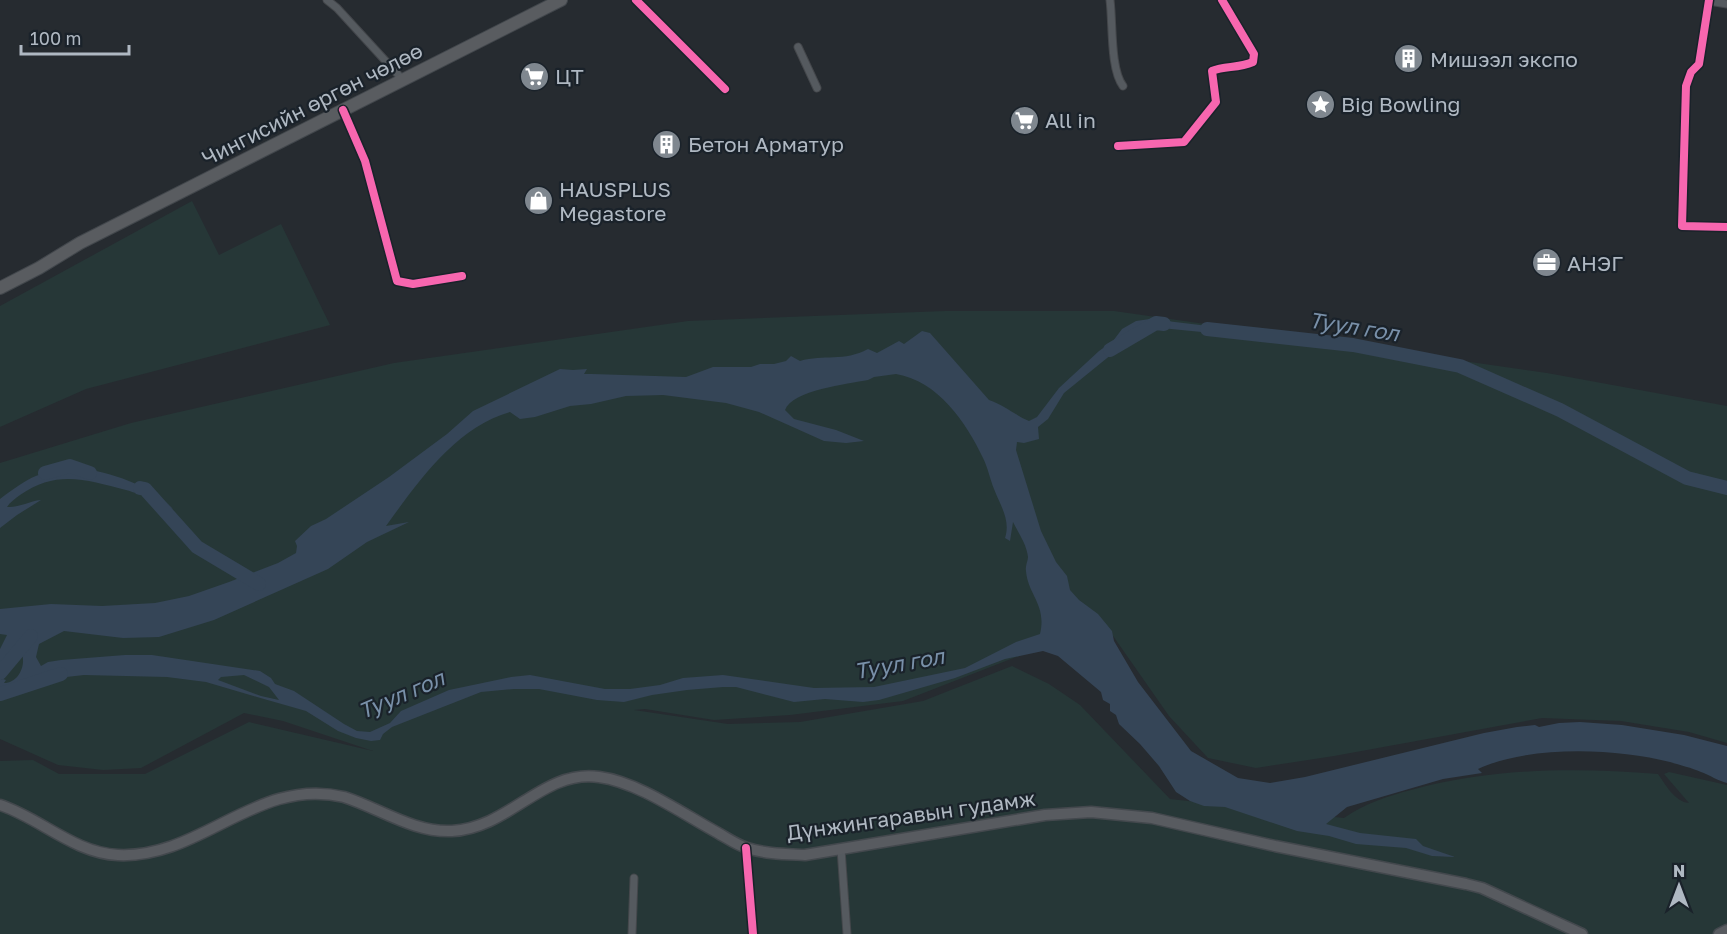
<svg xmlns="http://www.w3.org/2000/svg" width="1727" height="934" font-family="'Golos Text',sans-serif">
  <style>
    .green { fill: #263737 }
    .water { fill: #354557; fill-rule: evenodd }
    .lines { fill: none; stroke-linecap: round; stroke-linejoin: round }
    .river { stroke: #354557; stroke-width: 14 }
    .minor-casing { stroke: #44474b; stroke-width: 9 }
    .primary-casing { stroke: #43484d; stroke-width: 13 }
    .trunk-casing { stroke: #42474c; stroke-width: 14 }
    .minor { stroke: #555a5f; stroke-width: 7 }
    .primary { stroke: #585b60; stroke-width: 10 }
    .trunk { stroke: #595c60; stroke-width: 12 }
    .cycleway-casing { stroke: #1a222a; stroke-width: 11 }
    .cycleway { stroke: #f766af; stroke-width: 8 }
    .labels { text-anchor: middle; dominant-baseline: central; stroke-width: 4.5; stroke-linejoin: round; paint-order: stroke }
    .poi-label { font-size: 21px; fill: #afb8c2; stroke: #1a222a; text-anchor: start }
    .street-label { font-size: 21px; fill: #afb8c2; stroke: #1a222a }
    .water-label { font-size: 22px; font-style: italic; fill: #7990a9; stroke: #1a222a }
  </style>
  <rect width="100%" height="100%" fill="#262b30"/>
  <path class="green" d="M192,201L219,255L281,224L330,325L86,389L0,427V306Z
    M945,311H1114L1547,373L1727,406V743L1689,732L1621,721L1542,718L1334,756L1256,768L1208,758L1169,716L1104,623L903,701L790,715L714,720L645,709L634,710L728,724L800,722L923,701L1012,666L1049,684L1080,705L1170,799L1344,818C1364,804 1388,796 1411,790C1491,768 1576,767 1658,774C1665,784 1675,802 1689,803L1664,774L1669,772L1727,785V934H0V761L33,760L59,774H145L249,722L373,751L283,721L244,713L141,768L103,770L58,765L0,739V463L131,423L394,363L688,321Z"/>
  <path class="water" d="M1150,319L1225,328L1222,334L1161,328H1139L1112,354L1064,393L1048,419L1038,427L1039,439L1024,443L1017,442L1016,450L1041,531L1056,562L1067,576L1070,590L1079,600L1098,614L1112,631L1114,641L1138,682L1191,751L1238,778L1270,783L1305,777L1484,733L1517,727L1535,725L1539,727L1559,723L1580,722L1622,725L1684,735L1727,746V783C1718,781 1710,775 1701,772C1692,768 1680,765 1670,762C1615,748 1530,745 1478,769L1482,773L1443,779L1347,807L1326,824L1360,833L1416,839L1423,846L1455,857L1432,856L1406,848L1356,844L1329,836L1297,831L1225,807L1204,806L1190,801L1176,792L1159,766L1140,744L1119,724L1116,715L1110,711V704L1103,700L1101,692L1058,656L1043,651L1005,659L955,678L879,700L863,702L825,699L794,702L736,687H723L687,690L652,695L624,702L597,700L539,689H514L481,692L392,727L383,734L380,740L371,741L356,738L338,731L306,711L257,697L206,682L167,677L84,675L31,681L16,692L0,699V680L3,679L6,680L4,683C21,683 29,658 18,648L11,651L0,667V649L7,635L0,634V609L51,604L102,606L155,603L189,596L229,582L278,563L296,553L297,546L295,541L311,526L326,519L389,477L447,434L473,411L560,369L573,370L587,369L584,374H592L686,377L713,367H751L760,364H774L786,361L791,356L800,361C824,354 844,362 868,349L877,353L899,341L904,344L922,331L930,333L989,400C1004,405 1015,415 1029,421L1037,417L1059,388L1099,351L1113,341L1122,329L1136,321ZM896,374C938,381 966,422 983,458C988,468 990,479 994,489C1000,505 1011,520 1005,538L1010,541L1013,522C1018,532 1027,545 1028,557C1028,561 1025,566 1026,571C1028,595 1047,605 1040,634L1016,642L965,668L874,687L814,688L723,675L683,678L660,685L630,689H605L530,675L511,677L449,690L401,711L390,723L370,732L357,731L344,724L294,691L275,684L271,678L260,671L152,655H125L61,660L48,662L41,666L36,657L39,644L64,631L123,638L159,637L214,620L328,569L367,542L409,522L386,526C418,482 455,428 510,412L520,419L535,417L570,406L591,404L626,396L663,395L726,403L759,412L824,441L846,443L864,441L836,430L794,419L785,410C792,390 848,384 868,380L874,377ZM244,675L269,687L279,700L261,696L218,680L221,677Z
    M78,467C112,474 148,483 173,509C154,499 146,496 126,490C87,480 57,469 20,495C15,499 10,502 7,507C19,508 29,501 41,500L17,515L0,528V499C29,477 41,470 78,467Z"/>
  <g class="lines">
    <path class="river" d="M1207,329L1353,345L1460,366L1560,410L1687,478L1727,488
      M1110,350L1156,323L1164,324
      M45,473L70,466L90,473
      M140,488L145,489L197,547L259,584
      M0,673L31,636
      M0,694L61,674"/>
    <defs>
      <path id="minor" d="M327,0L337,8L403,80
        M636,0L725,89
        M1110,0C1113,23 1110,69 1123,86
        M1709,0L1699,64L1691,72L1686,86L1682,226L1727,227
        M1709,1L1727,4
        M798,47L817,88
        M343,110L365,161L397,281L413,284L462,276
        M1118,146L1184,142L1216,102L1212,71C1225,65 1237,69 1253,62L1254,54L1222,0
        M746,848L753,934
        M841,849L847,934
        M632,934L634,878"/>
      <path id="primary" d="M0,805C40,818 74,853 118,855C201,859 257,776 344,797C379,808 414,833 452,831C510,828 543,769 599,777C638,782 683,814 718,833C727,838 737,845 747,848C766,854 785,854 805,855L1045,815L1091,812L1152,818L1275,846L1466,884L1482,888L1582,934
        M1719,934L1727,930"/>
      <path id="trunk" d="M0,288L39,268L80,243L561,0"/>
    </defs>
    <use href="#minor" class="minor-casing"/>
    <use href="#primary" class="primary-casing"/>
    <use href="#trunk" class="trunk-casing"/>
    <use href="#minor" class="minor"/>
    <use href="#primary" class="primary"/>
    <use href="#trunk" class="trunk"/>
    <defs>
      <path id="cycleway" d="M636,0L725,89
        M1709,0L1699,64L1691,72L1686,86L1682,226L1727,227
        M343,110L365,161L397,281L413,284L462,276
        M1118,146L1184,142L1216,102L1212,71C1225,65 1237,69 1253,62L1254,54L1222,0
        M746,848L753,934"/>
    </defs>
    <use href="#cycleway" class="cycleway-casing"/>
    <use href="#cycleway" class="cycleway"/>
  </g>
  <defs>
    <symbol id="building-disc" viewBox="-11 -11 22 22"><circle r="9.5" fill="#7f878f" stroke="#1a222a"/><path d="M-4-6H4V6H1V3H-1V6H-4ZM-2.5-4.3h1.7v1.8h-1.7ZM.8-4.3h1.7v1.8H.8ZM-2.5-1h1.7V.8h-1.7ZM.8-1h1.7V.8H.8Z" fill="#fff"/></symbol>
    <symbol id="supermarket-disc" viewBox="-11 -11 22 22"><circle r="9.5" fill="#7f878f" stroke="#1a222a"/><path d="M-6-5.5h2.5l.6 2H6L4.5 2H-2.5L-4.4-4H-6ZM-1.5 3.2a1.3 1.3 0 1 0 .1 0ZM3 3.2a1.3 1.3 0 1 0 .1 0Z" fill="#fff"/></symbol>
    <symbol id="sight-disc" viewBox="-11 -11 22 22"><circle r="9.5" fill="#7f878f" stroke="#1a222a"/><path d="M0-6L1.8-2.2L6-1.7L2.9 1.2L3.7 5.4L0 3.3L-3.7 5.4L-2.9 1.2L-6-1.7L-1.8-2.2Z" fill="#fff"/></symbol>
    <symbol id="shop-disc" viewBox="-11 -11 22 22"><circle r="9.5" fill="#7f878f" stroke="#1a222a"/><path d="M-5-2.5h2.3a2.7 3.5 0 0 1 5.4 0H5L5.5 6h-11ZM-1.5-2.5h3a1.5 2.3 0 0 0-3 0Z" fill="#fff"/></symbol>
    <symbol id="office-disc" viewBox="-11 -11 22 22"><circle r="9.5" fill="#7f878f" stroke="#1a222a"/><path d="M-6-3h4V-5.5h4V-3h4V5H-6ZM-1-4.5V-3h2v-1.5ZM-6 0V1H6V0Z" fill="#fff"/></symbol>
  </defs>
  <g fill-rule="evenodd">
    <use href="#building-disc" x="1392" y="42" width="33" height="33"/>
    <use href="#supermarket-disc" x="518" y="60" width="33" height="33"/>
    <use href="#sight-disc" x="1304" y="88" width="33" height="33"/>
    <use href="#supermarket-disc" x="1008" y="104" width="33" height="33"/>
    <use href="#building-disc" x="650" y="128" width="33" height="33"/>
    <use href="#shop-disc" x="522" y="184" width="33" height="33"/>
    <use href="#office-disc" x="1530" y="246" width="33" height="33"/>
  </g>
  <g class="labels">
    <g class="poi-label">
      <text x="1430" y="59">Мишээл экспо</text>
      <text x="555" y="76">ЦТ</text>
      <text x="1341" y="104">Big Bowling</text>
      <text x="1045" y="120">All in</text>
      <text x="688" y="144">Бетон Арматур</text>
      <text x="559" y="189">HAUSPLUS<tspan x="559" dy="24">Megastore</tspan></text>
      <text x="1567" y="263">АНЭГ</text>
    </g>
    <g class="street-label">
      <text transform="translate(312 104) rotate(-27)">Чингисийн өргөн чөлөө</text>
      <text transform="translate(911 815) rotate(-8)">Дүнжингаравын гудамж</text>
    </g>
    <g class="water-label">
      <text transform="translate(1354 326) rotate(9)">Туул гол</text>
      <text transform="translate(899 663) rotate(-10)">Туул гол</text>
      <text transform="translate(401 694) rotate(-23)">Туул гол</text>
    </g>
  </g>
  <g transform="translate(1679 886)" stroke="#1a222a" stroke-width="4.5" paint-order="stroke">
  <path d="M0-4.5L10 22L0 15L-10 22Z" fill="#afb8c2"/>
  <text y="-9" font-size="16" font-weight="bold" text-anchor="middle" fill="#afb8c2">N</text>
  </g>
  <path d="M21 45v9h108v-9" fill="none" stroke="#afb8c2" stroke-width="3"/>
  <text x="30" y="45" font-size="18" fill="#afb8c2" stroke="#1a222a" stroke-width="4.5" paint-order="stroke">100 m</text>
</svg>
